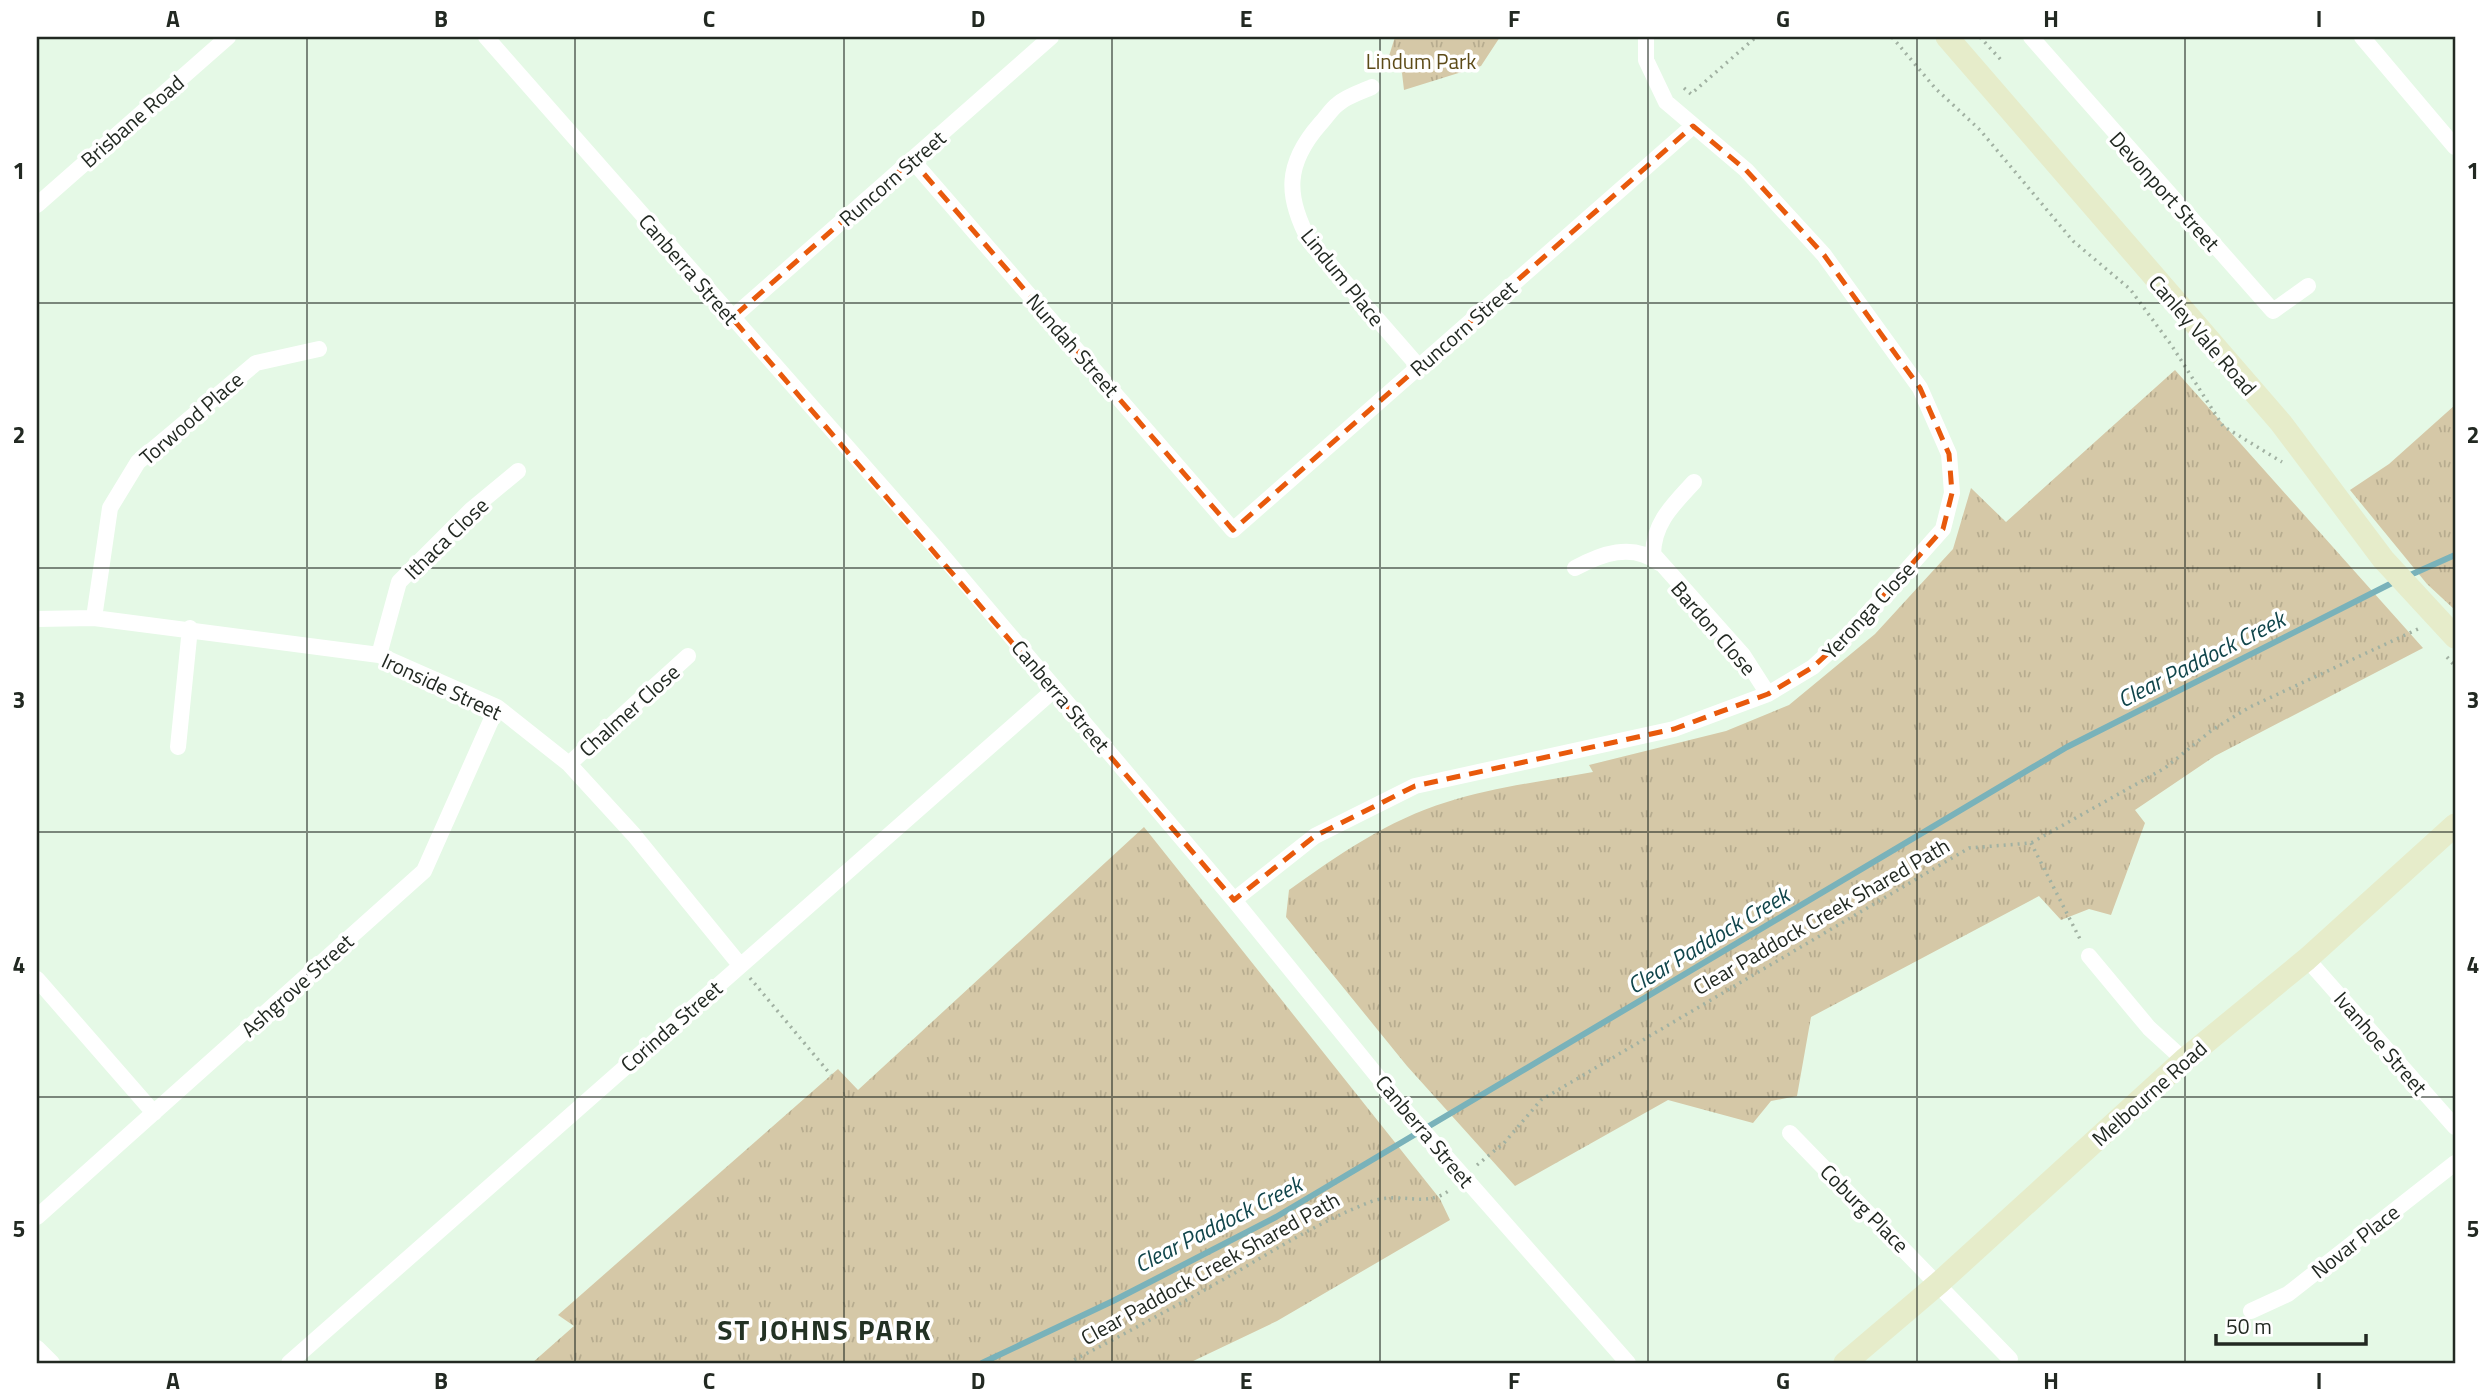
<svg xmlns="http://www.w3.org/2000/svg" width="2492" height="1400" font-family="'Titillium Web',sans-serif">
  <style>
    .park { fill: url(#park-tufts) }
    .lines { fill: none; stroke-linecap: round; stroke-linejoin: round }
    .stream { stroke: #79b2ba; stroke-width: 6 }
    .path { stroke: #a1b1a2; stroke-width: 3.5; stroke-dasharray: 2 5; stroke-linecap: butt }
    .street { stroke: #fff; stroke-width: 16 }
    .secondary { stroke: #e6ecca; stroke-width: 23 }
    .marked { fill: none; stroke: #e8590c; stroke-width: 5; stroke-dasharray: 14 9; stroke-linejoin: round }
    .grid { fill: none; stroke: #222922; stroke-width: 2; stroke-opacity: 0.55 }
    .labels { text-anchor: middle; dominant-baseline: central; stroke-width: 7; stroke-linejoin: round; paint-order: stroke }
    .park-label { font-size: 21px; fill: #5d4b18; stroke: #fff }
    .street-label { font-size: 21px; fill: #222922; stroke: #fff }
    .water-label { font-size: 23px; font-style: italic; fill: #10454b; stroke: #fff }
    .district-label { font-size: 28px; font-weight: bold; letter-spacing: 2px; fill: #233224; stroke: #fff }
    .neatline { fill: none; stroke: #222922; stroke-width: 2.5 }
    .grid-label { font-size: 23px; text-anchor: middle; font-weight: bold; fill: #222922 }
  </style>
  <defs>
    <pattern id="park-tufts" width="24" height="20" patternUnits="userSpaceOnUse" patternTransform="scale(1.75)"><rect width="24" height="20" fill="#d5c8a7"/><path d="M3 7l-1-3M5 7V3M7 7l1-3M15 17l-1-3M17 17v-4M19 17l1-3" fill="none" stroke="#b7ac8f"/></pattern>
  </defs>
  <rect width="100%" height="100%" fill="#e5f9e6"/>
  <path class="park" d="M1395,37H1500L1481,66L1404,90L1402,73L1389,56Z
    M2175,370L2423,648L2215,756L2135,810L2145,823L2111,915L2089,909L2061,920L2039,896L1811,1017L1797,1096L1771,1101L1753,1123L1668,1100L1515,1186L1407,1066L1286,917L1289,890C1338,855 1388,820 1447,802C1494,787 1545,781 1593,772L1589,765L1726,731L1789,705L1875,634L1953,549L1971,488L2006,522Z
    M2455,405V610L2427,584L2350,490L2389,464Z
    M1144,827L1440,1199L1450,1220L1277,1321L1189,1363H532L574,1326L558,1315L838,1069L858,1090Z"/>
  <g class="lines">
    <path class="stream" d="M2408,576L2455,555
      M982,1363L1113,1301L1276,1217L2067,747L2398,580"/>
    <path class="path" d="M1892,37L1935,88L1980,130L2073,241L2130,289L2172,346L2223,426L2282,462
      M1980,37L2001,60
      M1684,88L1691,94L1756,37
      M2447,657L2455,666
      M2031,843L2081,941
      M750,978L831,1075
      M1477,1165L1504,1143L1541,1100L1969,848L2031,843L2165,768L2212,730L2250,707L2418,629
      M1068,1363C1123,1335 1178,1305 1233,1274C1278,1248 1321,1221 1370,1202C1400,1190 1426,1210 1451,1189"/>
    <path class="street" d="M486,37L936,548L1234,900L1404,1109L1628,1363
      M2031,37L2273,311L2308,286
      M2362,37L2455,147
      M1372,87C1361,92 1347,96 1338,104C1331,109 1326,118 1320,124C1285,164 1285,196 1310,242L1419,367
      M912,160L1233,530L1693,126
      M37,205L228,37
      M732,318L1051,37
      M1694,482C1673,505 1654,522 1653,554L1743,655L1768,694
      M1575,568C1601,554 1632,542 1659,563
      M94,618L110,508L138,462L256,363L319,349
      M37,619L94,618L379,655L497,707L569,764L634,835L740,965
      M379,655L399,582L471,510L518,471
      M178,747L190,628
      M569,764L688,656
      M1234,900L1315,836L1415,786L1674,729L1768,694L1813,667L1853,630L1943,529L1952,493L1949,454L1920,388L1824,255L1746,170L1666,102L1646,60V37
      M2089,956L2149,1028L2184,1060
      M2307,959L2455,1127
      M37,979L154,1113
      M1790,1133L2010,1359
      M37,1217L424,871L497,707
      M2251,1311L2288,1294L2455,1163
      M37,1348L52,1363
      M289,1363L1055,689"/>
    <path class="secondary" d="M1947,37L2281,423L2383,559L2455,637
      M1845,1363L1939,1283L2184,1060L2307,959L2455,825"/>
  </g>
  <path class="marked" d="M1693,126L1746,170L1824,255L1920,388L1949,454L1952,493L1943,529L1853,630L1813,667L1768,694L1674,729L1415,786L1315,836L1234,900L732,318L912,160L1233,530Z"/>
  <path class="grid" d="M307,37V1363M575,37V1363M844,37V1363M1112,37V1363M1380,37V1363M1648,37V1363M1917,37V1363M2185,37V1363M37,303H2455M37,568H2455M37,832H2455M37,1097H2455"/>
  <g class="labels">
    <g class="park-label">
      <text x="1421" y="61">Lindum Park</text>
    </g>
    <g class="street-label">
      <text transform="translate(132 121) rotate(-41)">Brisbane Road</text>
      <text transform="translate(892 178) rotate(-41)">Runcorn Street</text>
      <text transform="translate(2165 191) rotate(48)">Devonport Street</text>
      <text transform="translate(689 269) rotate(49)">Canberra Street</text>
      <text transform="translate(1343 277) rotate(51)">Lindum Place</text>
      <text transform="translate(1463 328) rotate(-41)">Runcorn Street</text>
      <text transform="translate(2203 335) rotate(49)">Canley Vale Road</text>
      <text transform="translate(1073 345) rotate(49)">Nundah Street</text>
      <text transform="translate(191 418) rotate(-41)">Torwood Place</text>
      <text transform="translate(446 538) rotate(-44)">Ithaca Close</text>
      <text transform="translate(1868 610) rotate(-47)">Yeronga Close</text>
      <text transform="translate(1714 628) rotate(49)">Bardon Close</text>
      <text transform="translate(442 686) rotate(25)">Ironside Street</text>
      <text transform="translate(1061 696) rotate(50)">Canberra Street</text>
      <text transform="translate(629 710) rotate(-42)">Chalmer Close</text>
      <text transform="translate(1821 916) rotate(-30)">Clear Paddock Creek Shared Path</text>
      <text transform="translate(297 985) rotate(-42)">Ashgrove Street</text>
      <text transform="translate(671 1026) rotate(-41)">Corinda Street</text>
      <text transform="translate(2381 1043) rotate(49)">Ivanhoe Street</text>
      <text transform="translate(2149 1093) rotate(-42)">Melbourne Road</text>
      <text transform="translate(1425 1131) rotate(50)">Canberra Street</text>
      <text transform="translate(1865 1208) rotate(45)">Coburg Place</text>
      <text transform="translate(2355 1241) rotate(-38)">Novar Place</text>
      <text transform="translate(1210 1268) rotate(-29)">Clear Paddock Creek Shared Path</text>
    </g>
    <g class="water-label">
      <text transform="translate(2201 659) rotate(-27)">Clear Paddock Creek</text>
      <text transform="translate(1708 940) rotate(-31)">Clear Paddock Creek</text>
      <text transform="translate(1218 1224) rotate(-27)">Clear Paddock Creek</text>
    </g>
    <g class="district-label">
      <text x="825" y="1329">ST JOHNS PARK</text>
    </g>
  </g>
  <rect width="2492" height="1400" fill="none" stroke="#ffffff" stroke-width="77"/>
  <path d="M2216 1334v10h150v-10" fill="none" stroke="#222922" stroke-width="3.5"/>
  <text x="2226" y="1334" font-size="21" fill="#222922" stroke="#ffffff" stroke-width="5" paint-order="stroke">50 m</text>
  <rect x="38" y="38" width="2416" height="1324" class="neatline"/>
  <g class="grid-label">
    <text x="173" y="27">A</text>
    <text x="441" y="27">B</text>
    <text x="709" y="27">C</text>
    <text x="978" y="27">D</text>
    <text x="1246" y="27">E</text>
    <text x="1514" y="27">F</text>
    <text x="1783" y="27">G</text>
    <text x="2051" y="27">H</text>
    <text x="2319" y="27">I</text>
    <text x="19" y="179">1</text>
    <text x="2473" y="179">1</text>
    <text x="19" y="443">2</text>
    <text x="2473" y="443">2</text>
    <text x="19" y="708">3</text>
    <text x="2473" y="708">3</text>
    <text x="19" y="973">4</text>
    <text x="2473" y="973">4</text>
    <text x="19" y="1237">5</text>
    <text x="2473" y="1237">5</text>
    <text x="173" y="1389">A</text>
    <text x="441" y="1389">B</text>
    <text x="709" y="1389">C</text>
    <text x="978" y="1389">D</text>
    <text x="1246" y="1389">E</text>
    <text x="1514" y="1389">F</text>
    <text x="1783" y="1389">G</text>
    <text x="2051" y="1389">H</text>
    <text x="2319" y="1389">I</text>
  </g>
</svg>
